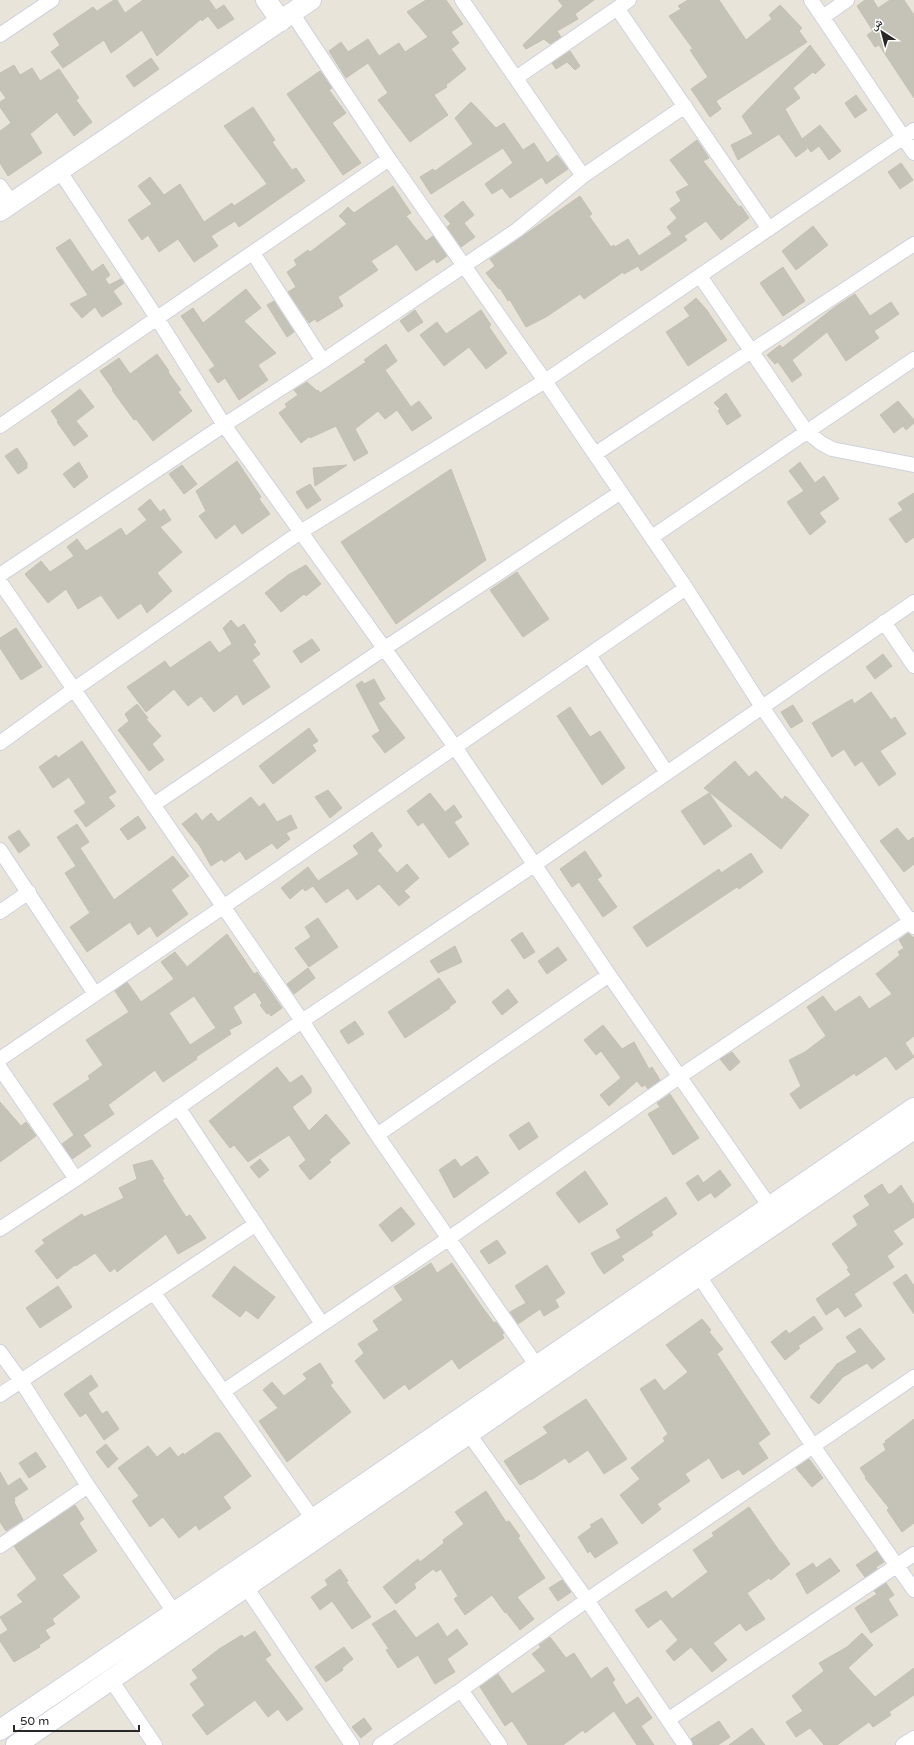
<svg xmlns="http://www.w3.org/2000/svg" width="914" height="1745" font-family="'Varela Round','Noto Naskh Arabic',sans-serif">
  <style>
    .building { fill: #c5c2b8; stroke: #c4c0b3; fill-rule: evenodd }
    .lines { fill: none; stroke-linecap: round; stroke-linejoin: round }
    .street-casing { stroke: #cfd1e0; stroke-width: 16 }
    .secondary-casing { stroke: #cfd1e0; stroke-width: 22 }
    .street { stroke: #fff; stroke-width: 14 }
    .secondary { stroke: #fff; stroke-width: 20 }
  </style>
  <rect width="100%" height="100%" fill="#e9e4d9"/>
  <path class="building" d="M114,0H117L125,13L143,0H209L216,10L224,5L234,19L218,29L208,16L202,21L201,19L157,56L142,30L111,53L104,40L63,68L51,52L60,45L53,34L93,7L97,11Z
    M426,0H446L463,24L451,32L459,43L451,49L466,69L446,85L447,87L434,95L448,115L410,142L378,100L388,93L368,63L346,78L329,51L341,42L348,52L368,39L379,56L399,43L405,52L428,37L407,12Z
    M558,0H594L575,14L578,19L557,31L561,37L550,44L544,39L526,49L523,45L563,6Z
    M688,0H719L746,40L772,19L769,15L780,5L802,28L799,31L807,42L716,101L721,109L710,117L691,89L708,77L690,50L693,49L669,16L681,9L678,6Z
    M865,0H873L878,8L890,0H904L914,15V98L879,45L875,47L867,35L873,31L857,6Z
    M810,45L825,65L815,74L813,72L793,88L800,98L785,109L802,139L820,125L841,151L829,160L819,146L811,152L802,140L807,149L796,157L779,134L738,160L731,145L753,134L742,116Z
    M570,51L580,66L575,70L567,62L556,69L552,63Z
    M151,58L159,69L134,87L126,76Z
    M14,65L20,75L32,68L40,81L59,69L79,98L76,100L92,122L74,136L57,112L30,134L42,153L8,176L0,163V131L11,123L0,107V102L6,98L0,90V73Z
    M320,71L332,88L329,90L346,113L332,123L361,163L343,175L287,94Z
    M856,95L867,110L855,118L845,103Z
    M471,102L496,128L504,123L523,150L534,143L547,163L557,155L568,169L546,184L542,177L510,198L502,188L492,194L485,184L513,163L503,148L431,194L420,177L433,169L435,171L473,144L455,118Z
    M253,107L275,140L272,142L292,170L296,168L305,181L239,227L235,221L211,236L218,246L194,262L178,239L159,252L148,235L142,240L128,220L152,204L138,186L150,177L164,195L180,184L204,222L232,203L234,206L267,184L224,126Z
    M697,140L709,158L703,161L739,207L741,206L749,218L721,240L706,221L684,236L687,240L641,271L638,266L624,274L623,272L584,299L580,294L546,317L526,327L510,300L508,301L500,288L499,289L486,273L495,266L490,259L580,196L592,214L589,216L611,247L614,245L615,247L628,239L639,256L672,234L667,227L677,218L670,209L681,201L676,192L689,185L670,160Z
    M901,163L913,180L900,189L888,172Z
    M393,186L411,213L406,216L426,241L433,236L447,256L437,263L434,259L416,271L397,244L371,261L378,270L338,297L343,306L317,322L315,319L309,323L288,292L296,287L287,272L297,265L294,260L308,250L310,252L347,224L339,216L348,207L354,213Z
    M463,201L474,215L464,223L475,237L461,247L447,227L451,224L444,216Z
    M813,226L828,245L796,270L782,251Z
    M70,239L92,272L103,264L110,275L105,279L109,285L121,279L124,283L113,291L122,304L102,317L95,307L82,318L70,304L88,295L56,248Z
    M783,267L805,301L783,316L760,283Z
    M246,289L261,308L244,321L276,353L258,365L268,380L239,400L225,378L218,383L209,370L215,366L181,316L193,308L203,323Z
    M855,294L870,316L891,302L899,314L874,331L879,338L846,361L827,332L792,360L802,375L792,382L778,362L775,364L767,355L780,345L782,348L835,307Z
    M696,298L706,309L727,340L688,366L666,332L690,316L684,308Z
    M274,301L294,332L287,337L267,305Z
    M415,310L423,322L408,332L400,321Z
    M481,310L491,325L489,327L507,353L486,369L469,347L444,366L420,335L437,322L446,334Z
    M386,344L397,361L385,370L411,407L419,401L432,418L412,431L397,410L385,419L378,411L355,429L368,453L354,461L336,426L310,438V436L301,443L279,413L287,407L285,404L298,395L294,390L307,382L317,391L318,390L320,393L366,362L364,360Z
    M157,354L169,371L168,372L181,390L178,392L192,411L153,441L136,419L134,420L112,390L113,389L100,371L119,358L130,374Z
    M80,389L94,407L76,421L88,436L74,446L57,422L58,421L51,411Z
    M726,393L741,416L727,425L718,411L720,409L714,403Z
    M898,401L914,420V423L906,430L903,426L894,433L880,415Z
    M17,448L27,463V468L18,474L5,456Z
    M237,461L261,497L259,499L270,514L242,534L235,524L216,539L199,516L206,511L196,491Z
    M79,462L88,477L74,488L63,474Z
    M800,462L815,483L824,476L839,499L819,513L826,522L810,535L787,502L804,491L789,471Z
    M182,465L197,484L184,494L169,474Z
    M347,465L315,486L313,468Z
    M451,469L486,560L396,624L341,542Z
    M310,484L321,500L307,509L296,492Z
    M914,493V537L906,543L889,519L903,510L898,503Z
    M150,499L160,512L164,509L171,520L160,527L182,552L157,573L172,591L147,613L141,603L118,619L101,595L78,609L66,589L48,603L25,574L41,561L50,572L74,556L67,547L77,539L86,551L121,528L126,536L147,520L138,509Z
    M306,565L321,584L306,596L304,594L281,612L265,593L288,575Z
    M517,572L549,619L523,637L490,590Z
    M231,620L238,628L244,624L256,642L253,644L260,654L252,660L270,687L243,705L237,694L214,712L201,696L188,706L174,689L146,712L127,687L165,661L170,668L210,641L219,653L232,644L223,628Z
    M16,628L42,667L21,680L0,648V638Z
    M312,639L320,650L301,663L293,651Z
    M883,654L892,666L875,679L866,667Z
    M374,679L385,699L378,703L405,738L385,753L372,736L380,731L356,685L362,681L364,684Z
    M871,692L891,720L895,717L906,734L880,751L896,774L879,786L862,761L855,766L844,749L832,757L812,723L852,699L854,704Z
    M137,704L148,718L146,719L161,736L152,744L164,760L149,771L118,730L129,721L125,714Z
    M793,705L803,721L791,728L781,712Z
    M570,707L590,737L600,731L625,768L602,785L557,716Z
    M309,728L318,741L312,745L316,751L273,784L259,766Z
    M82,741L116,792L108,797L115,806L86,827L74,811L86,803L69,777L53,788L39,767L56,755L58,758Z
    M735,761L749,777L756,771L782,800L785,796L809,815L781,849L704,788Z
    M328,790L342,808L330,818L315,797Z
    M430,793L445,812L454,805L462,817L454,822L469,844L449,858L423,822L418,826L407,811Z
    M709,793L732,826L704,845L681,811Z
    M251,797L259,807L264,803L277,822L291,815L297,828L286,833L290,839L277,849L272,843L246,860L240,851L224,862L222,859L211,866L200,846L182,824L196,813L202,821L211,813L218,822Z
    M138,816L146,828L128,840L120,829Z
    M77,824L89,842L80,848L114,900L173,856L189,876L171,890L188,914L157,937L150,926L138,935L130,922L87,952L70,927L90,913L65,873L76,866L57,837Z
    M897,828L908,841L914,837V864L904,872L880,841Z
    M19,830L30,845L19,853L8,837Z
    M372,832L382,846L377,850L397,873L407,864L419,878L404,891L410,897L399,906L379,884L357,900L348,888L326,903L313,886L305,891L303,888L290,899L281,888L308,867L318,881L359,854L353,846Z
    M585,851L602,876L597,879L617,907L603,917L579,882L572,887L560,869Z
    M751,853L763,872L739,889L737,887L647,947L633,927L719,869L721,873Z
    M318,918L338,947L309,967L295,948L311,937L305,927Z
    M522,932L535,952L524,959L511,940Z
    M908,933L914,938V1036L905,1043L914,1057L896,1070L886,1056L856,1076L855,1073L800,1109L790,1094L801,1086L789,1060L805,1052L826,1036L807,1007L823,996L835,1012L860,996L869,1009L892,994L876,974L900,955L898,952L904,948L899,940Z
    M227,934L254,974L257,972L282,1008L271,1016L269,1013L267,1014L260,1005L262,1003L255,992L233,1007L242,1023L229,1030L231,1034L196,1057L197,1059L163,1082L155,1070L108,1105L114,1114L83,1135L91,1146L72,1159L62,1144L74,1135L53,1104L90,1079L88,1076L103,1065L86,1040L129,1012L115,991L127,982L141,1002L174,979L161,962L175,952L187,967ZM194,996L216,1028L190,1045L169,1013Z
    M455,946L462,962L438,973L430,961Z
    M558,947L567,960L547,974L538,961Z
    M308,968L315,978L294,994L287,984Z
    M439,978L456,1002L449,1007L450,1008L405,1038L388,1012Z
    M508,989L518,1002L502,1015L492,1002Z
    M355,1021L364,1034L348,1044L340,1031Z
    M603,1025L622,1049L634,1042L649,1069L652,1067L660,1080L648,1089L645,1085L642,1087L637,1081L609,1106L600,1095L621,1078L601,1051L596,1055L584,1040Z
    M732,1052L740,1062L730,1071L720,1059Z
    M277,1067L290,1083L302,1075L311,1088V1093L292,1107L309,1131L326,1114L350,1143L329,1160L331,1162L310,1180L299,1166L306,1160L289,1135L248,1162L234,1145L230,1148L209,1121Z
    M670,1094L699,1138L673,1155L648,1114L660,1107L657,1103Z
    M0,1102L21,1126L26,1122L36,1136L0,1162Z
    M529,1122L538,1137L519,1150L509,1135Z
    M477,1156L489,1173L454,1198L439,1170L455,1159L461,1167Z
    M260,1159L269,1170L259,1178L250,1167Z
    M152,1160L164,1179L162,1180L186,1217L190,1215L206,1238L178,1254L166,1234L117,1272L115,1268L110,1272L95,1253L76,1266L75,1265L57,1279L35,1251L45,1243L42,1240L82,1214L84,1217L124,1198L119,1188L137,1179L133,1165Z
    M720,1170L731,1185L715,1198L703,1183Z
    M585,1171L608,1204L579,1223L556,1193Z
    M698,1175L710,1193L698,1201L686,1183Z
    M882,1184L888,1194H891L901,1185L914,1205V1217L893,1231L903,1244L887,1256L894,1267L854,1294L862,1306L845,1317L838,1307L826,1315L816,1299L851,1275L847,1269L849,1268L832,1244L858,1225L853,1216L870,1205L864,1196Z
    M666,1197L677,1214L651,1232L653,1235L621,1256L624,1260L604,1274L597,1264L591,1253L621,1238L616,1230Z
    M401,1207L415,1224L392,1242L379,1225Z
    M497,1240L506,1253L489,1264L480,1251Z
    M431,1263L437,1273L452,1263L480,1304L494,1323L496,1322L504,1333L502,1334L504,1338L459,1369L452,1359L409,1390L405,1384L384,1399L355,1361L364,1353L358,1344L379,1330L373,1321L403,1300L394,1287Z
    M547,1265L565,1293L555,1300L559,1307L544,1316L540,1309L518,1324L510,1312L526,1303L515,1286Z
    M234,1266L275,1297L258,1319L246,1310L240,1317L212,1296Z
    M906,1274L914,1286V1314L893,1283Z
    M58,1286L72,1307L40,1328L26,1308Z
    M814,1316L823,1329L798,1346L800,1348L785,1360L771,1342L786,1330L789,1334Z
    M702,1319L711,1330L709,1332L723,1349L717,1354L770,1434L758,1443L768,1458L743,1475L739,1469L722,1479L709,1458L685,1474L690,1481L657,1504L661,1509L642,1524L620,1495L640,1479L631,1468L665,1441L663,1438L668,1434L640,1389L655,1379L664,1391L688,1372L666,1345Z
    M860,1328L885,1359L872,1369L867,1363L843,1377L819,1404L810,1397L837,1364L857,1352L846,1337Z
    M320,1363L333,1383L330,1385L351,1412L287,1462L259,1421L278,1408L263,1390L272,1382L284,1396L307,1379L303,1374Z
    M91,1375L98,1386L88,1393L102,1414L107,1411L119,1429L104,1440L86,1413L80,1417L64,1394Z
    M586,1399L627,1459L604,1474L588,1450L569,1463L565,1458L531,1480L530,1479L520,1485L504,1461L548,1433L543,1427Z
    M914,1419V1523L902,1532L887,1510L889,1508L865,1478L866,1477L860,1468L886,1450L883,1444L886,1443L885,1441Z
    M215,1433H220L251,1476L223,1497L231,1508L199,1530L196,1525L179,1538L163,1517L150,1527L132,1501L139,1496L118,1468L148,1446L157,1457L170,1447L178,1457L183,1453L184,1455Z
    M106,1444L118,1459L108,1468L96,1452Z
    M36,1452L46,1467L29,1478L19,1463Z
    M809,1459L823,1478L812,1487L796,1468Z
    M0,1472L8,1486L20,1478L28,1489L14,1498L15,1501L14,1502L23,1520L6,1531L0,1522Z
    M486,1491L506,1522L509,1521L520,1536L518,1538L545,1578L517,1597L534,1619L520,1630L506,1612L505,1613L492,1595L465,1615L454,1599L458,1596L441,1569L436,1572L433,1569L414,1584L416,1588L396,1604L383,1587L418,1559L420,1562L444,1543L443,1540L464,1524L455,1512Z
    M75,1505L84,1519L79,1523L97,1551L62,1575L80,1597L52,1619L55,1624L45,1630L50,1638L39,1645L40,1647L14,1662L0,1641V1635L8,1630L0,1617L23,1602L17,1595L37,1579L14,1546Z
    M749,1507L780,1552H781L790,1564L771,1580L769,1578L747,1593L765,1619L746,1631L740,1623L713,1643L727,1660L712,1672L691,1647L674,1661L666,1651L678,1640L661,1619L648,1628L635,1610L666,1591L672,1599L708,1572L693,1550L714,1536L712,1533Z
    M602,1518L618,1543L595,1558L590,1551L588,1553L578,1537L592,1527L590,1525Z
    M877,1551L884,1562L876,1567L877,1569L865,1577L856,1565Z
    M830,1558L840,1571L807,1594L796,1574L813,1563L816,1568Z
    M340,1569L348,1581L346,1582L371,1617L352,1629L332,1601L320,1610L311,1597L328,1585L325,1580Z
    M562,1580L571,1592L558,1601L549,1588Z
    M886,1583L894,1595L888,1599L898,1615L871,1633L855,1608L877,1594L874,1591Z
    M395,1610L416,1638L438,1623L447,1637L457,1629L468,1644L447,1659L455,1672L435,1684L418,1655L398,1668L386,1650L389,1649L372,1624Z
    M255,1631L271,1655L265,1659L303,1709L287,1721L278,1709L268,1717L255,1700L207,1735L192,1715L205,1705L190,1684L198,1678L192,1670L219,1649L242,1635L244,1638Z
    M862,1633L873,1645L848,1668L875,1697L914,1668V1695L889,1712L891,1715L873,1727L869,1722L837,1745H824L810,1728L796,1737L786,1722L803,1711L792,1696L824,1671L819,1663L847,1647Z
    M550,1637L566,1658L574,1653L591,1679L607,1667L615,1680L612,1682L626,1705L638,1697L652,1718L641,1726L654,1745H637L614,1711L585,1733L583,1730L563,1745H528L512,1721L505,1726L480,1687L498,1674L512,1694L546,1671L532,1654L541,1647L539,1645Z
    M344,1647L353,1659L342,1668L343,1670L326,1682L315,1667Z
    M364,1718L372,1729L361,1738L352,1727Z
    M719,1721L730,1737L718,1745H693L691,1739Z
    M752,1728L765,1745H729Z"/>
  <g class="lines">
    <defs>
      <path id="street" d="M462,0L583,176
        M811,0L914,153
        M617,8L769,229
        M292,13L389,159L545,381L686,588L762,707L914,927
        M823,17L847,0
        M0,35L52,0
        M516,78L629,0
        M59,170L157,318L224,425L455,747L609,975L775,1214
        M0,186L12,203
        M253,253L323,361
        M700,276L806,431L821,443L832,449L914,465
        M0,426L389,159
        M595,454L914,244
        M652,537L914,359
        M0,575L224,425L323,361L517,230L583,176L685,106
        M0,582L302,1021L377,1135L537,1366
        M884,622L914,666
        M589,655L667,773
        M0,743L73,690L302,531L545,381L914,130
        M153,805L385,648L621,492
        M0,850L95,994
        M0,912L29,892
        M0,1059L223,907L686,588
        M0,1068L76,1179
        M178,1107L322,1324
        M377,1135L609,975
        M0,1229L76,1179L302,1021L534,865L914,602
        M699,1276L813,1446L914,1590
        M154,1293L313,1519
        M0,1352L21,1381L88,1486L174,1612
        M224,1391L448,1239L679,1077L914,919
        M0,1395L256,1224
        M469,1434L587,1600L685,1745
        M0,1546L88,1486
        M246,1587L352,1745
        M111,1680L155,1745
        M461,1690L500,1745
        M669,1719L914,1554
        M380,1745L461,1690L587,1600L914,1377
        M903,1745L914,1738"/>
      <path id="secondary" d="M266,0L281,21
        M0,211L311,0
        M0,1730L313,1519L914,1108
        M16,1745L666,1298L914,1129"/>
    </defs>
    <use href="#street" class="street-casing"/>
    <use href="#secondary" class="secondary-casing"/>
    <use href="#street" class="street"/>
    <use href="#secondary" class="secondary"/>
  </g>
  <g transform="translate(882 32) rotate(324)" stroke="#ffffff" stroke-width="3" paint-order="stroke">
  <path d="M0-3L7 15L0 10L-7 15Z" fill="#272727"/>
  <text y="-6" font-size="11" font-weight="bold" text-anchor="middle" fill="#272727">ش</text>
  </g>
  <path d="M14 1725v6h125v-6" fill="none" stroke="#272727" stroke-width="2"/>
  <text x="20" y="1725" font-size="12" fill="#272727" stroke="#ffffff" stroke-width="3" paint-order="stroke">50 m</text>
</svg>
